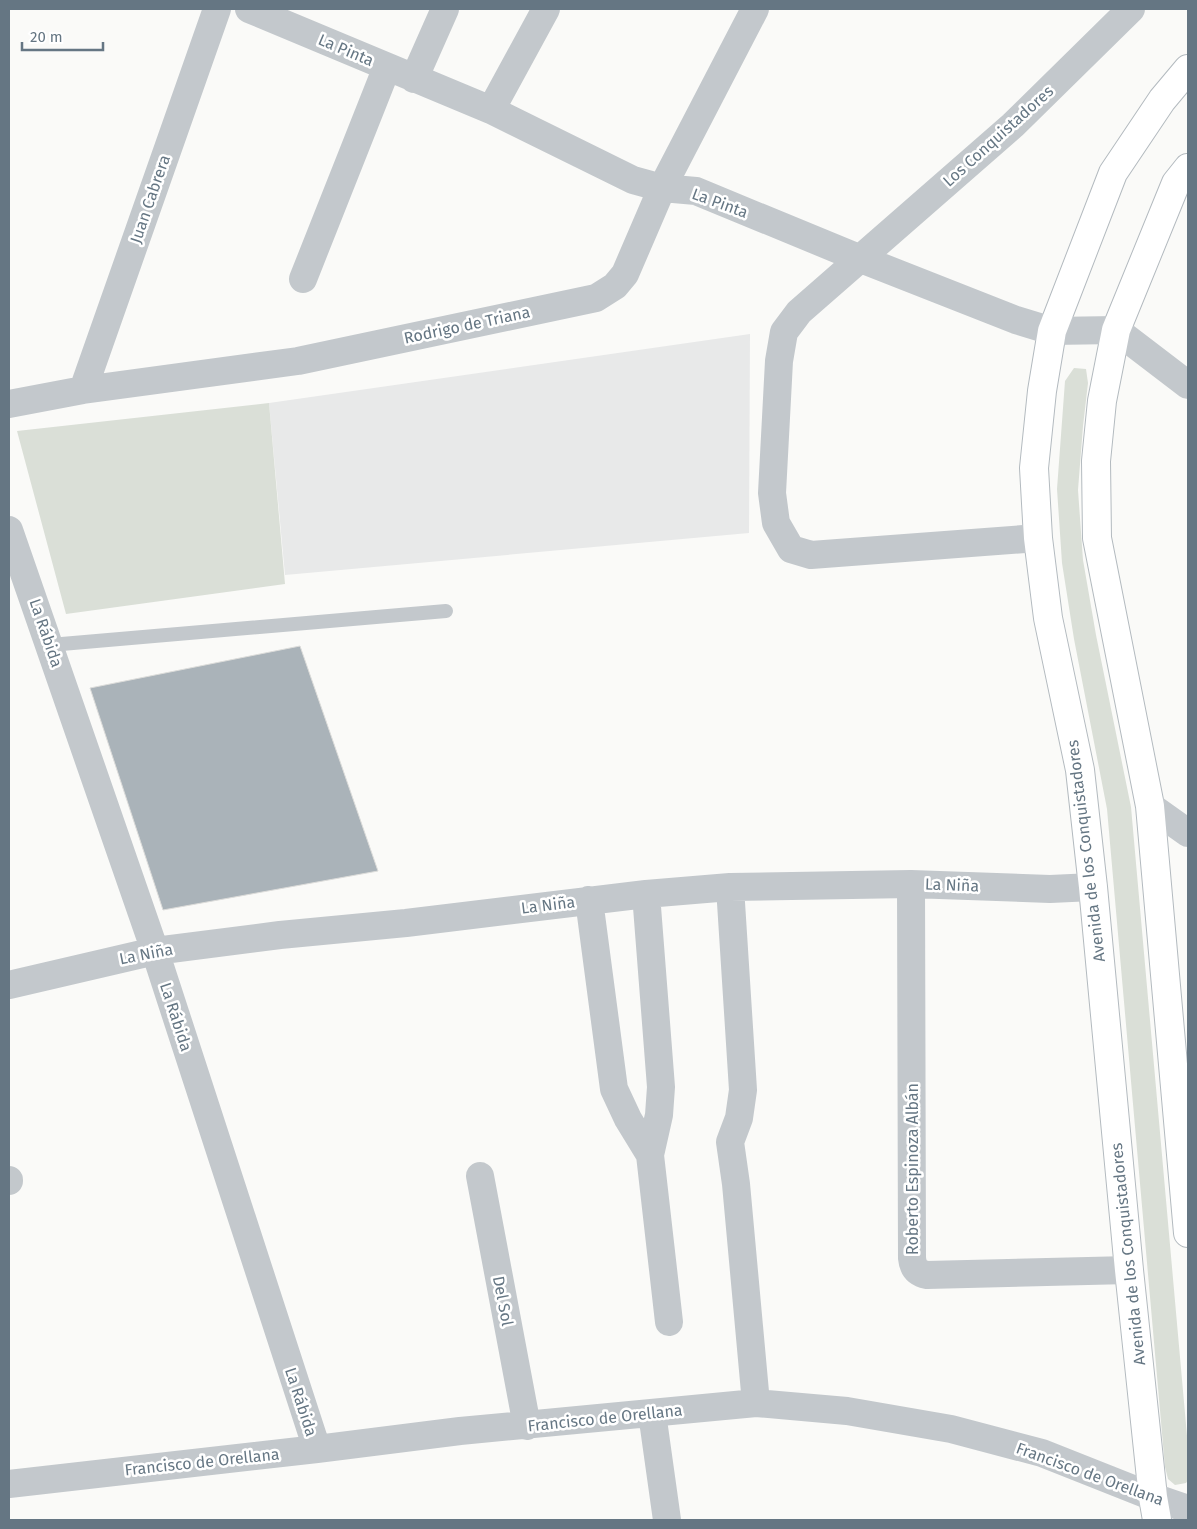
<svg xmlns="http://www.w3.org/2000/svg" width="1197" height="1529" font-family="'Fira Sans',sans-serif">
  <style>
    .built { fill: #e8e9e9 }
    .green { fill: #dadfd7 }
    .building { fill: #aab3b9; stroke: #dcdcda }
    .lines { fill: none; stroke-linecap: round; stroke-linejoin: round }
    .secondary-casing { stroke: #b3babf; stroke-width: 30 }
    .service { stroke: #c3c8cc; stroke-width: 14 }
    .minor { stroke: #c3c8cc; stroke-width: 28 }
    .secondary { stroke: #fff; stroke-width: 28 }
    .labels { text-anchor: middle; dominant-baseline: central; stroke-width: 5; stroke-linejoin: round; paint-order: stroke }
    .street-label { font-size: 16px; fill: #657683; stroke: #fff }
  </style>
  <rect width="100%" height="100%" fill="#fafaf8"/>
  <path class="built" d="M750,334L749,533L285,575L269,403Z"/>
  <path class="green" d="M1074,368L1086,369L1088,383L1083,426L1078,490L1083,560L1096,635L1131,807L1188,1447V1480L1186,1483L1175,1485L1168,1479L1165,1467L1107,809L1074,639L1062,563L1057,489L1065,381Z
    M269,403L285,584L66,614L17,431Z"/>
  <path class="building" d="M300,646L378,871L163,910L90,688Z"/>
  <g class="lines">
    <defs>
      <path id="secondary" d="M1188,168L1176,183L1116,330L1102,401L1096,461L1097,538L1150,806L1188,1233
        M1157,1520L1153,1497L1129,1270L1093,887L1080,770L1048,618L1038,538L1034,468L1042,391L1052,331L1113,173L1162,100L1188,69"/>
    </defs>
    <use href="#secondary" class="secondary-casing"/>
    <path class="service" d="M50,645L446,611"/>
    <path class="minor" d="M249,9L491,110L633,180L662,188L696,191L861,259L1016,320L1052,331L1116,330L1188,385
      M414,79L445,9
      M491,110L546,9
      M303,279L387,67
      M83,390L217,9
      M9,404L83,390L298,361L596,298L615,286L625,274L662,188L755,9
      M9,530L155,951L317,1449
      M1038,538L811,555L791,549L776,523L772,493L779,361L784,332L799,312L1013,125L1131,9
      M1150,806L1188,833
      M911,884L912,1258C913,1268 917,1273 927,1275L1129,1270
      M730,887L743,1090L739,1118L730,1142L736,1184L756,1403
      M646,894L661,1087L659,1115L650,1155L669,1322
      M589,900L614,1089L628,1119L650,1155
      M9,985L155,951L280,935L406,923L646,894L730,887L911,884L1050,889L1093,887
      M480,1176L527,1426
      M9,1180V1181
      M652,1413L667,1520
      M9,1484L317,1449L460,1431L756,1403L847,1411L951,1429L1042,1453L1153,1497L1188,1509"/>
    <use href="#secondary" class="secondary"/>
  </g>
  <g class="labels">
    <g class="street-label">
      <text transform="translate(346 50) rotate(23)">La Pinta</text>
      <text transform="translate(998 136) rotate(-42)">Los Conquistadores</text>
      <text transform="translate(150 199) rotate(-71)">Juan Cabrera</text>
      <text transform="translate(720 203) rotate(20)">La Pinta</text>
      <text transform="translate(467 325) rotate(-12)">Rodrigo de Triana</text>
      <text transform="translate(46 633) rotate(71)">La Rábida</text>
      <text transform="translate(1086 851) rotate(-97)">Avenida de los Conquistadores</text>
      <text transform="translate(952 885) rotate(2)">La Niña</text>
      <text transform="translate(548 905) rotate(-7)">La Niña</text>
      <text transform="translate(146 954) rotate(-11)">La Niña</text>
      <text transform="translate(176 1017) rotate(72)">La Rábida</text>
      <text transform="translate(912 1169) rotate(-90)">Roberto Espinoza Albán</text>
      <text transform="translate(1128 1254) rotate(-96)">Avenida de los Conquistadores</text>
      <text transform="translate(503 1301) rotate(79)">Del Sol</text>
      <text transform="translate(301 1402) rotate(72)">La Rábida</text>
      <text transform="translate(605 1418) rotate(-6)">Francisco de Orellana</text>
      <text transform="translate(202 1462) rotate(-6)">Francisco de Orellana</text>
      <text transform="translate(1090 1474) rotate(20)">Francisco de Orellana</text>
    </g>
  </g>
  <rect width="1197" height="1529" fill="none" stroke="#657683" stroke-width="20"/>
  <path d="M22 42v8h81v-8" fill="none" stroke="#657683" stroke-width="2.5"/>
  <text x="30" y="42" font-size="15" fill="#657683" stroke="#ffffff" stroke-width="4" paint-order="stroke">20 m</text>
</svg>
